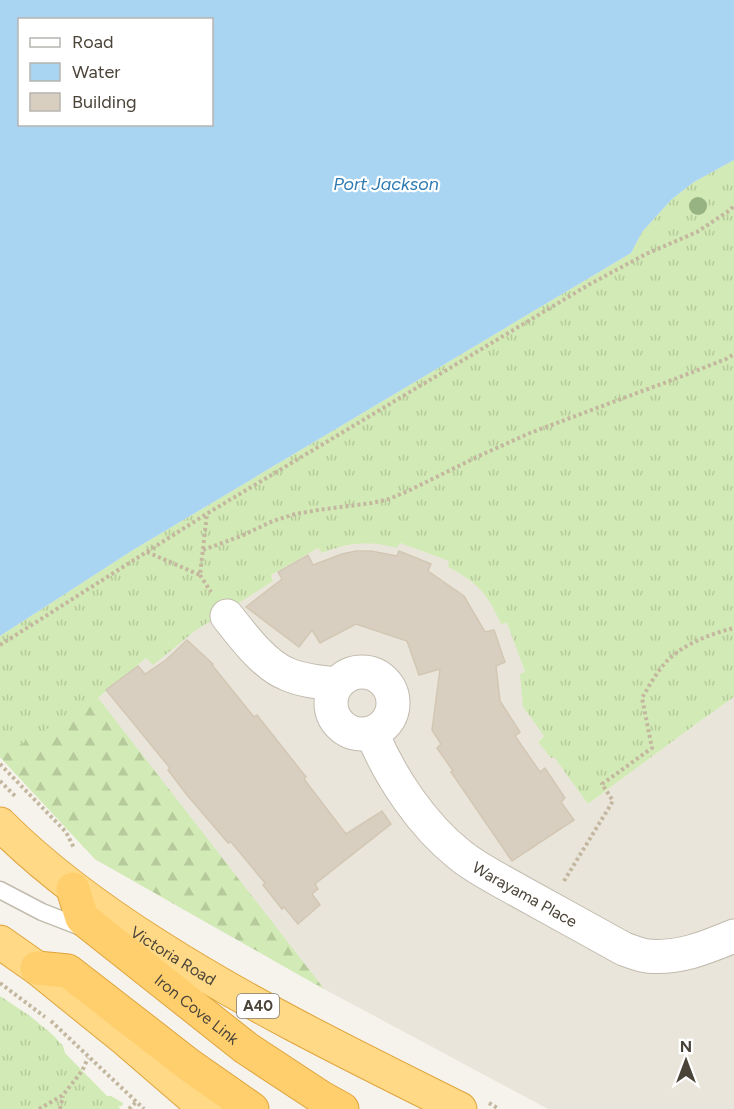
<svg xmlns="http://www.w3.org/2000/svg" width="734" height="1109" font-family="Figtree,sans-serif">
  <style>
    .residential { fill: #eae5da }
    .grass { fill: url(#grass-tufts) }
    .forest { fill: url(#forest-firs) }
    .water { fill: #a9d4f2; fill-rule: evenodd }
    .building { fill: #d8cfc1; stroke: #d3c7b4; stroke-width: 1.5 }
    .lines { fill: none; stroke-linecap: round; stroke-linejoin: round }
    .service-casing { stroke: #c2bbae; stroke-width: 19 }
    .minor-casing { stroke: #c2bbae; stroke-width: 35 }
    .trunk-casing { stroke: #e0a43c; stroke-width: 35 }
    .motorway-casing { stroke: #e0a43c; stroke-width: 35 }
    .path { stroke: #c4b79f; stroke-width: 4; stroke-dasharray: 3 3; stroke-linecap: butt }
    .service { stroke: #fff; stroke-width: 16 }
    .minor { stroke: #fff; stroke-width: 33 }
    .trunk { stroke: #ffd985; stroke-width: 33 }
    .motorway { stroke: #ffcf6e; stroke-width: 33 }
    .tree { fill: #97b381 }
    .labels { text-anchor: middle; dominant-baseline: central; stroke-width: 4.5; stroke-linejoin: round; paint-order: stroke }
    .shield { fill: #fff; stroke: #817c74; stroke-width: 1.5 }
    .shield-label { font-size: 15px; font-weight: bold; fill: #4b4439 }
    .street-label { font-size: 16px; fill: #4b4439; stroke: #fff }
    .water-label { font-size: 18px; font-style: italic; fill: #2e7ab2; stroke: #fff }
  </style>
  <defs>
    <pattern id="grass-tufts" width="24" height="20" patternUnits="userSpaceOnUse" patternTransform="scale(1.5)"><rect width="24" height="20" fill="#d2eab5"/><path d="M3 7l-1-3M5 7V3M7 7l1-3M15 17l-1-3M17 17v-4M19 17l1-3" fill="none" stroke="#b6ca9c"/></pattern>
    <pattern id="forest-firs" width="22" height="20" patternUnits="userSpaceOnUse" patternTransform="scale(1.5)"><rect width="22" height="20" fill="#d2eab5"/><path d="M5 1l3.5 6h-7zM16 11l3.5 6h-7z" fill="#b6ca9c"/></pattern>
  </defs>
  <rect width="100%" height="100%" fill="#f6f3ec"/>
  <path class="residential" d="M366,542L382,543L397,548L400,543L450,561L448,567L463,575L475,584L484,593L494,607L501,624L507,622L525,672L523,707L544,736L538,741L554,756L588,804L696,724L734,697V1109H548L324,989L98,698L146,658L153,664L195,631L273,580L271,575L318,548L322,553L338,547Z"/>
  <path class="grass" d="M734,160V697L696,724L588,804L554,757L551,758L538,742L544,736L523,707L520,674L525,672L507,623L501,624C488,594 477,582 448,567L449,561L400,543L397,548C369,540 349,542 322,553L318,548L271,575L273,581L195,631L153,665L146,658L98,698L324,989L95,859L0,757V636L133,550L631,253L642,232L672,199L694,182Z
    M0,996L30,1016L53,1035L63,1046L65,1053L107,1096H111L123,1103L122,1106H118L121,1109H0Z"/>
  <path class="forest" d="M98,698L324,989L95,859L0,757Z"/>
  <path class="water" d="M0,0H734V160L694,182L672,199L642,232L631,253L133,550L0,636ZM20,20H212V124H20Z"/>
  <path class="building" d="M356,551H371L397,556L399,551L431,564L428,571L464,596L485,632L494,630L505,662L496,666L500,701L520,732L515,736L540,772L545,768L565,798L561,802L574,820L512,861L451,772L453,771L437,748L441,744L432,730L440,669L419,675L407,641L356,624L320,643L312,630L299,647L246,607L282,579L278,572L308,555L313,565L342,554Z
    M187,640L213,664L212,665L254,717L257,715L306,777L304,779L346,834L382,811L391,824L315,884L318,889L312,894L320,905L298,924L284,907L282,909L263,885L265,883L231,842L228,843L187,795L168,770L170,768L106,690L138,666L145,674L166,660Z"/>
  <g class="lines">
    <defs>
      <path id="service" d="M0,890L42,912L86,929"/>
      <g id="minor">
        <path d="M227,616C242,635 264,665 287,674C302,681 320,682 337,684"/>
        <circle cx="362" cy="703" r="31"/>
        <path id="s1" d="M372,733C390,777 422,825 460,855C477,869 500,880 519,891C554,910 589,930 624,949C632,952 640,955 647,956C679,959 705,948 734,936"/>
      </g>
      <g id="trunk">
        <path id="s2" d="M0,824C48,872 102,911 159,947C255,1008 358,1058 460,1109"/>
        <path d="M0,942L37,968L126,1040L206,1109"/>
      </g>
      <g id="motorway">
        <path id="s3" d="M73,889L82,918L246,1048L322,1098L342,1109"/>
        <path d="M37,968L68,971L189,1065L252,1109"/>
      </g>
    </defs>
    <use href="#service" class="service-casing"/>
    <use href="#minor" class="minor-casing"/>
    <use href="#trunk" class="trunk-casing"/>
    <use href="#motorway" class="motorway-casing"/>
    <path class="path" d="M203,550L241,536L273,521L295,514L318,510L372,503L389,499L408,491L481,455L530,433L680,377L726,359L734,354
      M147,552L200,575L207,514
      M200,575L211,592
      M0,645L208,513L590,284L646,254L697,232L730,210L734,206
      M0,764L66,832L74,848
      M0,781L16,797
      M564,881L613,801L602,784L652,748L642,698C649,686 656,673 666,662C683,644 710,634 734,628
      M0,983L45,1017
      M51,1021L144,1109
      M489,1103L499,1109
      M39,1109L63,1095L82,1071L88,1058
      M60,1109L63,1096
      M129,1109L136,1102"/>
    <use href="#service" class="service"/>
    <use href="#minor" class="minor"/>
    <use href="#trunk" class="trunk"/>
    <use href="#motorway" class="motorway"/>
  </g>
  <circle class="tree" cx="698" cy="206" r="9"/>
  <g class="labels">
    <rect class="shield" x="237" y="994" width="42" height="24" rx="4.5"/>
    <g class="shield-label">
      <text x="258" y="1006">A40</text>
    </g>
    <g class="street-label">
      <text stroke="none"><textPath href="#s1" startOffset="228">Warayama Place</textPath></text>
      <text stroke="none"><textPath href="#s2" startOffset="218">Victoria Road</textPath></text>
      <text stroke="none"><textPath href="#s3" startOffset="177">Iron Cove Link</textPath></text>
    </g>
    <g class="water-label">
      <text x="386" y="184">Port Jackson</text>
    </g>
  </g>
  <rect x="18" y="18" width="195" height="108" fill="#ffffff" stroke="#b7b4b0" stroke-width="1.5"/>
  <rect x="30" y="38" width="30" height="9" fill="#ffffff" stroke="#b7b4b0" stroke-width="1.5"/>
  <text x="72" y="48" font-size="18" fill="#4b4439">Road</text>
  <rect x="30" y="63" width="30" height="18" fill="#a9d4f2" stroke="#b7b4b0" stroke-width="1.5"/>
  <text x="72" y="78" font-size="18" fill="#4b4439">Water</text>
  <rect x="30" y="93" width="30" height="18" fill="#d8cfc1" stroke="#b7b4b0" stroke-width="1.5"/>
  <text x="72" y="108" font-size="18" fill="#4b4439">Building</text>
  <g transform="translate(686 1061)" stroke="#ffffff" stroke-width="4.5" paint-order="stroke">
  <path d="M0-4.5L10 22L0 15L-10 22Z" fill="#4b4439"/>
  <text y="-9" font-size="16" font-weight="bold" text-anchor="middle" fill="#4b4439">N</text>
  </g>
</svg>
